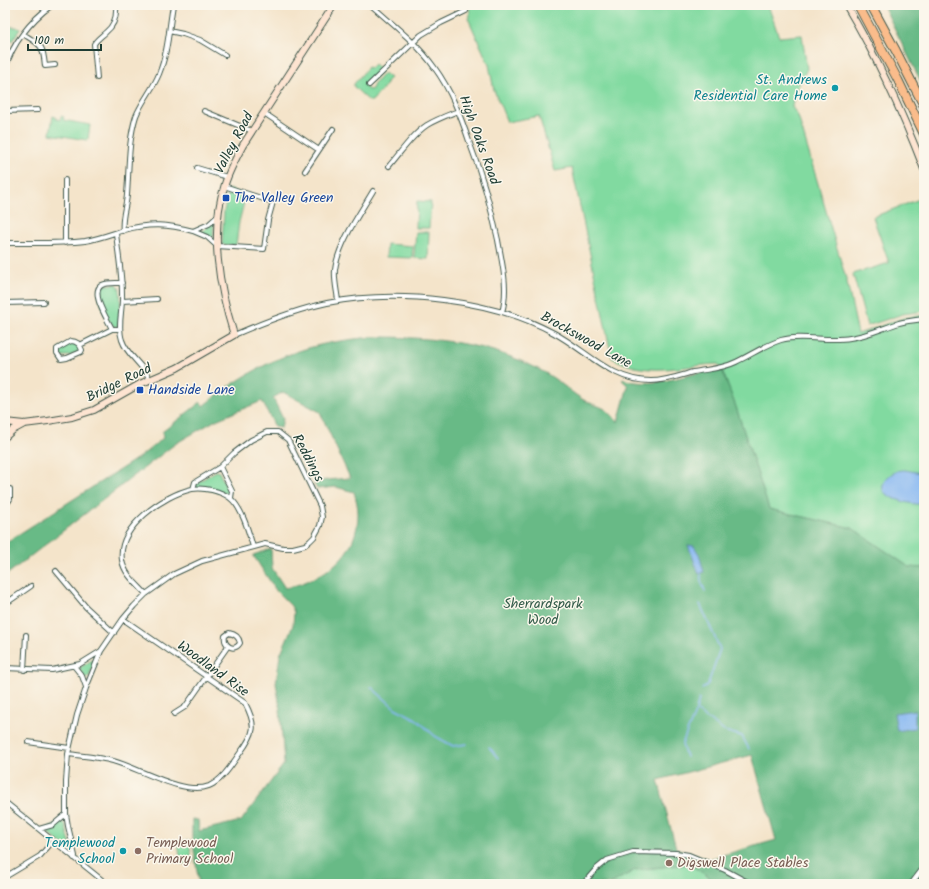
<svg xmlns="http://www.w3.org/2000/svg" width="929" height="889" font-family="Kalam,sans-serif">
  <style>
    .green { fill: #81daa0; stroke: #508c6a }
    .forest { fill: #68ba86; stroke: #447c5d; fill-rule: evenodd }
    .water { fill: #86b7f2; stroke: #527a93 }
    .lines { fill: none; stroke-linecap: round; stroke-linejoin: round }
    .stream { stroke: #86b7f2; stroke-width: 1.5 }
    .minor-casing { stroke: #3f564a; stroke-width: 6 }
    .secondary-casing { stroke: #3f564a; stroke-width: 8 }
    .motorway-casing { stroke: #3f564a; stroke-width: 10 }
    .minor { stroke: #fff; stroke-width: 4 }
    .secondary { stroke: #fde4d1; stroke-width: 6 }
    .motorway { stroke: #fabc8b; stroke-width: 8 }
    .culture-dot { fill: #0f9aa8; stroke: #fbf7ec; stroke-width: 1.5 }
    .transit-dot { fill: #1a4fb4; stroke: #fbf7ec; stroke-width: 1.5 }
    .education-dot { fill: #8d6e63; stroke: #fbf7ec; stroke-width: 1.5 }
    .labels { text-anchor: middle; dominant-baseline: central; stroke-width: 3; stroke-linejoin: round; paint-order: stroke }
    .culture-label { font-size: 14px; fill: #0d838f; stroke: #fbf7ec; text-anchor: end }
    .street-label { font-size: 14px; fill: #1f3d34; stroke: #fbf7ec }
    .transit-label { font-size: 14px; fill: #164399; stroke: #fbf7ec; text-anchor: start }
    .park-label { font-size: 14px; fill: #335c4a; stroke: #fbf7ec }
    .education-label { font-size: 14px; fill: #785e54; stroke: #fbf7ec; text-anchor: start }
  </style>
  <rect width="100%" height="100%" fill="#fbf7ec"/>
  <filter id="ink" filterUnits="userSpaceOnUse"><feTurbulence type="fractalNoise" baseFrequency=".025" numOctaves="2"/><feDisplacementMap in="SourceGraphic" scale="8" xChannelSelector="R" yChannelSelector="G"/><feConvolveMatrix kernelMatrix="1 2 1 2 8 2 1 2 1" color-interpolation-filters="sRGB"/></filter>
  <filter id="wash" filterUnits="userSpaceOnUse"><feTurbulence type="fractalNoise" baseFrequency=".012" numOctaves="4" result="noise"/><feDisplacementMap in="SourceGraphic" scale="16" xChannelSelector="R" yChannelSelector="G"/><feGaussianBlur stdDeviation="0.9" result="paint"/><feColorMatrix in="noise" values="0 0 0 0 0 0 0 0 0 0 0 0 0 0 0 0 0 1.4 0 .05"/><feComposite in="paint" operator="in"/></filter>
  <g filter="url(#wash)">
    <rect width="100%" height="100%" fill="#f4e4ca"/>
    <path class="green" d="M469,5H768L779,37L802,35L807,69L794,94L792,107L798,116L847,282L858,334L903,318L924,315V568L909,567L852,528L769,509L736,407L722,370L718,364C690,365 663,373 635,367C627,365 619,361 612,358L572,168L555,171L539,116L507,122L494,90L489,65L468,18L470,17Z
      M9,27H16L20,29L12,41L5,37V33Z
      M374,64L381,70L380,72L372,81H368L365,83V85L366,88L369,90L372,89L374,84L384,73L390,78L386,82L387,84L372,101H369L354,87V84L368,67L370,68Z
      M53,116L56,117V119L60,120L61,116L64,117L63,120L90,125L88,139L87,140L50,134Z
      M229,189L246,195L239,222L236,245H222L224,211Z
      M922,198L924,206V311L903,314L867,326L853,274L889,263L873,217Z
      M417,201L431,202L429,228H416Z
      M214,222L213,239L201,232Z
      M416,232H429L428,259L414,258Z
      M387,244L413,246L412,258L386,257Z
      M117,284C124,290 119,317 118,326L114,327C106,318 99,303 99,291L104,285Z
      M72,342L77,344L80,348L79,351L70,356H60L59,348Z
      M216,471L219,472L229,493L228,494L195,487V484Z
      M92,660H95L89,677L85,678L79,668Z
      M61,821L65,824L71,847L68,849L47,832L48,829Z
      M189,840L192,862L181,864L178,842Z
      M689,864L720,884H610L635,870Z"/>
    <path class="forest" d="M883,5H924V88L919,78Z
      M373,337C432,337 487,342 540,370C556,378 568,390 582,399C589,404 598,405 605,409C610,412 614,418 618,422L628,386L622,380L623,379C647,387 669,380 694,374C703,372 712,371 722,370L736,407L769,509L852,528L909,567L924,568V872L914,884H720L689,864L635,870L610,884H199L192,837V819L198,820L199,831L241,821L284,764L280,708L276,683L280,655L293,625L294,612L291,606L277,592L253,555L271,549L272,568L285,588C322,580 359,556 358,513C358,506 356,499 354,492L336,487L317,489L314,483L327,480L350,478L320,412L283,392L273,398L283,419L281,428L275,427L262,401L216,420L175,444L5,576V543L141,456L163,438L162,432L201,402L203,406C236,379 275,356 316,346C335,341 354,339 373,337ZM752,755L776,840L709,859L676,848L658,780Z"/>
    <path class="water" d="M905,470L921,473C925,482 925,496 920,504C912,505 892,499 886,494C877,487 888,475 895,472C898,470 902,470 905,470Z
      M688,545L694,546L699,554L704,572L699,574Z
      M915,710V728L897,731L894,713Z"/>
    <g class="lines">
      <path class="stream" d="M701,574V581L705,591
        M700,604L720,649L708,684L702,689
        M371,687L395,708L416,719L435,736L453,746L467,744
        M696,711L724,731L742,736L749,749
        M489,747L498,758
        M686,757L682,744L696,711L699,699"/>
    </g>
  </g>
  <g filter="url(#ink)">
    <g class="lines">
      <defs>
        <path id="minor" d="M371,5C393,25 417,43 434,67C451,90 461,117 470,144C482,175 491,207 498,240C502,263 509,289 502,312
          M169,31L183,34L200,40L225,55
          M23,34C41,45 43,44 45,66L55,65
          M5,69C12,44 30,21 52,5
          M97,78L94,44C97,39 102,36 106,32C115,25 117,16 116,5
          M369,85L421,35L441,23L466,11L468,5
          M5,111L38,110
          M204,111L252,131
          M264,113L319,150
          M389,166C401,152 412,135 427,125C437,119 448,115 458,111
          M197,168L227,177
          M305,171L333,129
          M65,180V243
          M219,215L209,224L193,231L207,237L217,246L264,249L268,220L273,202L224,186
          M123,231C121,219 126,207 127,195C129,169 128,141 136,116C142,101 153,89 159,74C168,52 169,28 173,5
          M116,233C118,253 122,274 122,294C123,309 117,326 122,340C127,356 144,365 150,380
          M5,243C31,243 59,244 85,241C98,239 111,234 124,230C149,223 168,224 193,231
          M122,301L157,299
          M338,301C337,291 334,280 335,270C338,244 360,213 373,191
          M5,303L44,302
          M112,329C108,320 89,292 102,285C108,282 116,283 122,283
          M234,335C264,322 294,310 327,303C397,289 491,299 554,333C586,350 611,381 651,381C665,381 679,376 693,372C708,369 722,369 736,362C751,355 765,345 781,340C801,334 828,342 850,338C867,336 883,328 899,323C907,321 916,320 924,319
          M71,341C77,341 80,344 82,350L81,352L67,358L61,359L57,353V349Z
          M80,345L112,329H120
          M220,467L232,491L231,498
          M5,502H8L10,499V489
          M56,571L86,607L114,633
          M146,594C137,584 124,574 122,560C117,527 164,495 192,489C204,487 221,491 230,498C242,507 249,533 253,547
          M5,604L31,586
          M229,633C235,634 239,637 240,643C234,653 223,645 225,636Z
          M74,666L82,676L86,687
          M5,668L52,670L80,664L101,651L123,619L134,606L146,594L174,574L202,561L265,544L283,548H293L305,545L310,541L314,537L320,526L322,517L320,506L288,440L278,432H267L251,440L234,453L220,467L195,482L193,489
          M24,670L26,635
          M174,714L185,707L228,646
          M28,742L69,748
          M68,754C83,756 99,757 113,761C139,768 184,796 209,786C223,780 232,764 240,753C255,733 257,726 245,703L123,619
          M5,802L107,884
          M39,829L53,825L66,814
          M74,858L75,856L68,826L66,814V782L68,754L77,715L86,688L101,651
          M5,877L40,856L53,841
          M583,884L596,869L607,860L633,852L676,853L689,855L725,870L751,884
          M911,884L924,867"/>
        <path id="secondary" d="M846,5C877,57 902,112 924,169
          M5,422L24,424L48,421L72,417L94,410L140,384L177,368L234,335C219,287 209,233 225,184C229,171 236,158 243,145L334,5
          M5,437L13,430L24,424"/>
        <path id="motorway" d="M858,5L898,80L924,134
          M871,5L896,51L924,106"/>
      </defs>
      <use href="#minor" class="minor-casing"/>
      <use href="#secondary" class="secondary-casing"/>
      <use href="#motorway" class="motorway-casing"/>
      <use href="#minor" class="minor"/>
      <use href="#secondary" class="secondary"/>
      <use href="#motorway" class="motorway"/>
    </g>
  </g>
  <g class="culture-dot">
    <circle cx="835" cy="88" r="4"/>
    <circle cx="123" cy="851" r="4"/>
  </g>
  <g class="transit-dot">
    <rect x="222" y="194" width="8" height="8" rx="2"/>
    <rect x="136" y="386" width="8" height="8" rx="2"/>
  </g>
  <g class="education-dot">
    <circle cx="138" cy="851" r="4"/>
    <circle cx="669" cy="863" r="4"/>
  </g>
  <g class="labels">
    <g class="culture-label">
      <text x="827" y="80">St. Andrews<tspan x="827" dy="16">Residential Care Home</tspan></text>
      <text x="115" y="843">Templewood<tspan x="115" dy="16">School</tspan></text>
    </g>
    <g class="street-label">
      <text transform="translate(479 140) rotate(70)">High Oaks Road</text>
      <text transform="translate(234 143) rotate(-62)">Valley Road</text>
      <text transform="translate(586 340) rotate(29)">Brockswood Lane</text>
      <text transform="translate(119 383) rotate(-26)">Bridge Road</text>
      <text transform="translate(308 458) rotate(62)">Reddings</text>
      <text transform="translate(213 669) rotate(36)">Woodland Rise</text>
    </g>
    <g class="transit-label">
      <text x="234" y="198">The Valley Green</text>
      <text x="148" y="390">Handside Lane</text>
    </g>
    <g class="park-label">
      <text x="543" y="604">Sherrardspark<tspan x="543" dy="16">Wood</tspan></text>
    </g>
    <g class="education-label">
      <text x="146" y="843">Templewood<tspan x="146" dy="16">Primary School</tspan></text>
      <text x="677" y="863">Digswell Place Stables</text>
    </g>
  </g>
  <rect width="929" height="889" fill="none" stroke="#fbf7ec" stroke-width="20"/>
  <path d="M28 44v6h73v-6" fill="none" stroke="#1f3d34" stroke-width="2"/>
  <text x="34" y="44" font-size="12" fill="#1f3d34" stroke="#fbf7ec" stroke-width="3" paint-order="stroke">100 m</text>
</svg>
